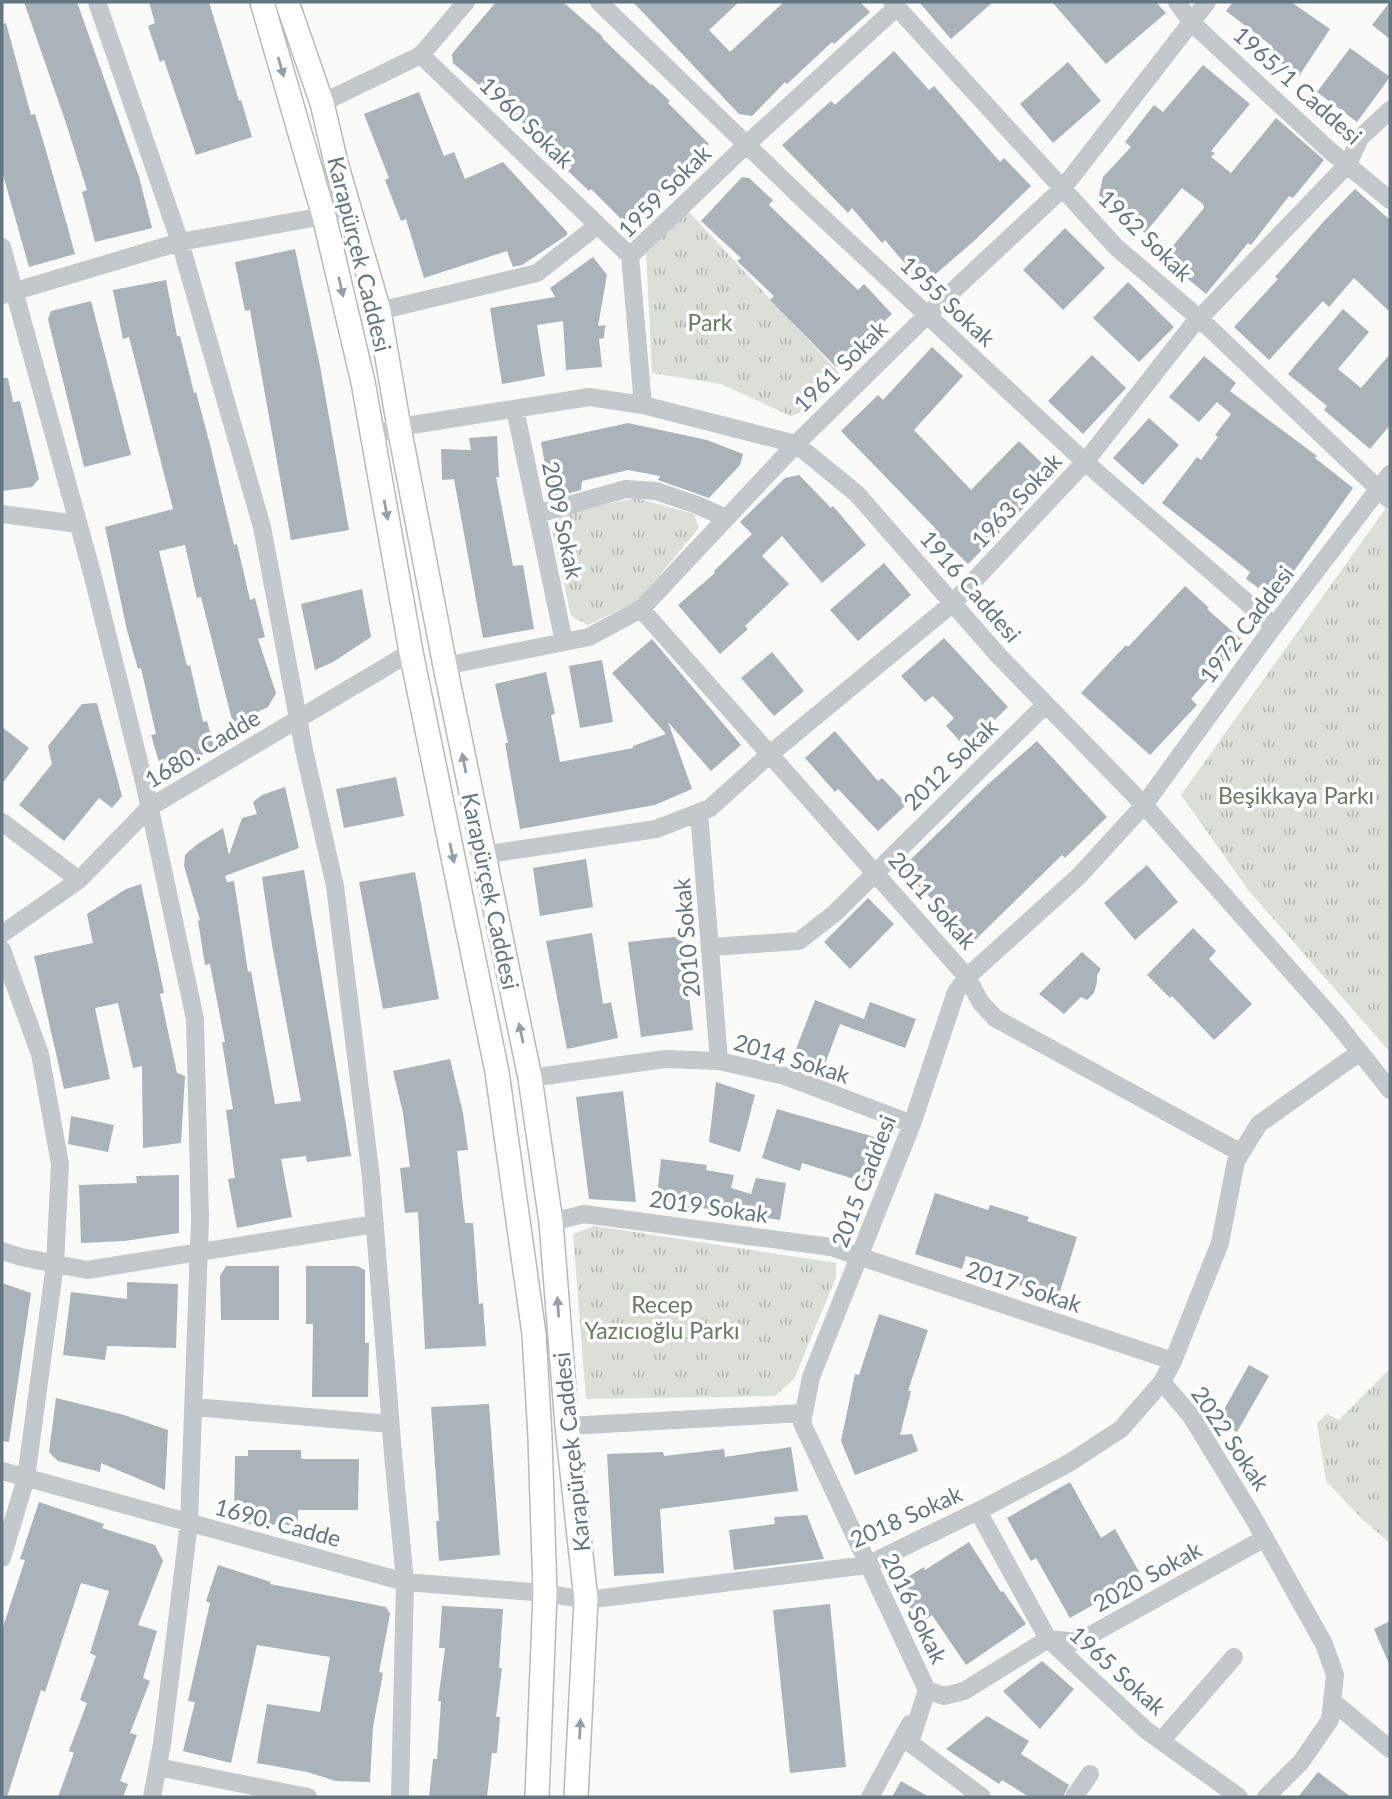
<svg xmlns="http://www.w3.org/2000/svg" width="1392" height="1799" font-family="Lato,sans-serif">
  <style>
    .grass { fill: url(#grass-tufts) }
    .building { fill: #aab3b9 }
    .lines { fill: none; stroke-linecap: round; stroke-linejoin: round }
    .major-casing { stroke: #b5babe; stroke-width: 26 }
    .minor { stroke: #c3c8cc; stroke-width: 18 }
    .major { stroke: #fff; stroke-width: 23 }
    .oneway { fill: #939fa8 }
    .labels { text-anchor: middle; dominant-baseline: central; stroke-width: 7; stroke-linejoin: round; paint-order: stroke }
    .street-label { font-size: 23px; fill: #657683; stroke: #fff }
    .park-label { font-size: 23px; fill: #687a64; stroke: #fff }
  </style>
  <defs>
    <pattern id="grass-tufts" width="24" height="20" patternUnits="userSpaceOnUse" patternTransform="scale(1.75)"><rect width="24" height="20" fill="#dadfd7"/><path d="M3 7l-1-3M5 7V3M7 7l1-3M15 17l-1-3M17 17v-4M19 17l1-3" fill="none" stroke="#b4b9b4"/></pattern>
  </defs>
  <rect width="100%" height="100%" fill="#fafaf8"/>
  <path class="grass" d="M688,211L841,375L809,410L791,416L721,384L652,373L646,251Z
    M636,498L694,514L699,528L638,601L588,625L571,616L551,526L562,513Z
    M1386,508L1390,513V1052L1249,891L1181,795Z
    M595,1226L836,1263V1277L794,1379L775,1396L586,1399L573,1234Z
    M1390,1369V1543L1361,1518L1326,1481L1317,1423L1327,1414L1339,1420Z"/>
  <path class="building" d="M24,2H77L139,177L152,228L95,242L82,192L87,190L66,123Z
    M149,2H209L239,101L241,100L252,137L196,155L164,60L160,62L148,26L155,23Z
    M496,2H563L603,37L602,38L651,85L652,84L670,101L668,103L709,144L627,225L591,189L589,191L568,171L572,167L537,137L482,82L479,85L453,63L452,54Z
    M633,2H739L709,30L730,52L784,2H860L870,12L834,44L832,42L787,84L785,82L752,116L739,114Z
    M919,2H993L951,39Z
    M1052,2H1156L1166,13L1106,64Z
    M1233,2H1291L1330,29L1299,76L1267,53L1272,46L1226,11Z
    M1390,2V39L1372,25Z
    M6,23L31,115L35,114L49,161L75,254L29,267L2,171V24Z
    M1350,48L1390,77L1357,122L1317,92Z
    M894,51L929,90L934,86L1000,162L1004,158L1031,186L974,241L923,285L885,240L882,243L852,208L848,213L782,145L831,101L835,105Z
    M1068,62L1101,101L1053,143L1020,104Z
    M1203,65L1250,104L1211,151L1215,153L1211,157L1231,173L1276,118L1324,160L1293,198L1289,196L1251,245L1248,243L1206,294L1163,258L1204,208L1203,204L1182,188L1145,233L1099,195L1103,177L1131,147L1125,142L1154,105L1163,112Z
    M419,92L444,156L454,152L465,179L503,162L567,232V235L522,265L513,267L507,251L424,278L406,219L401,221L385,180L389,178L364,114Z
    M742,177L749,178L773,200L769,205L858,290L864,284L892,314L836,367L770,300L774,296L737,261L741,258L701,221Z
    M1355,189L1390,220V312L1354,278L1329,307L1323,301L1269,360L1234,327L1278,279L1275,277L1325,220Z
    M1065,228L1105,268L1063,310L1023,270Z
    M295,249L320,366L349,530L291,540L250,310L245,311L235,262Z
    M593,257L607,275L598,326L605,325L604,338L599,339L602,367L566,370L563,321L537,325L545,376L502,384L490,308L555,297L550,288Z
    M166,280L177,336H180L194,393L196,392L209,441L234,545L237,544L250,600L255,598L265,637L258,639L276,693L268,707L233,724L201,597L197,598L185,545L159,551L187,666L190,665L203,722L207,721L214,746L183,769L162,772L151,735L156,734L141,668L138,669L127,630L105,527L173,509L129,337L123,339L113,290Z
    M1128,282L1174,327L1139,362L1093,318Z
    M91,301L131,455L84,467L48,319L51,311Z
    M1343,309L1369,332L1338,369L1361,388L1390,354V425L1370,449L1324,410L1327,406L1288,374Z
    M932,347L963,376L914,430L971,490L1019,441L1055,476L968,564L934,531L936,529L841,431L878,395L883,400Z
    M1092,355L1126,388L1083,434L1048,401Z
    M1204,356L1236,383L1230,391L1317,456L1315,458L1353,488L1274,599L1246,579L1250,572L1162,503L1197,457L1201,460L1218,437L1215,435L1231,414L1217,402L1199,422L1169,397Z
    M2,378H8L13,402L20,401L39,479L32,487L2,491Z
    M1149,418L1179,445L1143,485L1113,458Z
    M628,423L707,440L743,454L740,465L709,498L658,480L660,476L628,470L582,481L581,490L551,498L541,442Z
    M497,436L499,477H496L513,566L523,565L534,629L483,638L454,479L442,480L441,449L471,450L469,438Z
    M799,475L831,508L833,506L866,545L822,583L782,536L762,556L789,584L745,626L748,629L720,654L678,605L715,573L714,571L752,534L740,522L785,478Z
    M884,563L911,595L858,641L830,610Z
    M1185,586L1209,608L1207,609L1242,640L1191,699L1197,705L1150,755L1081,693L1126,645L1128,647Z
    M362,589L371,637L333,662L315,670L301,604Z
    M944,638L1008,707L966,748L946,726L954,718L933,696L925,702L901,676Z
    M652,639L741,745L711,771L668,722L692,789L655,805L520,829L505,743H508L495,684L546,672L555,714L551,715L560,762L633,748V746L666,734L612,673Z
    M772,652L804,691L774,716L741,678Z
    M602,660L613,722L580,728L569,666Z
    M97,703L122,796L112,808L99,798L64,841L19,805L52,764L48,746L82,704Z
    M2,727L29,748L2,784Z
    M835,731L878,781L882,778L907,804L878,831L838,789L835,792L805,758Z
    M1037,741L1107,817L1065,858L1062,855L972,943L946,913L901,869L986,786Z
    M396,777L404,816L344,828L336,789Z
    M285,787L299,848L225,876L227,882L234,881L248,972L251,971L275,1104L301,1101L272,945L262,877L304,870L351,1156L307,1162L306,1156L281,1159L292,1217L237,1228L228,1179L235,1178L226,1110L233,1109L222,1042H225L210,964L205,965L198,921L200,920L184,866L185,855L196,845L223,828L229,855L242,818L257,814L253,802L262,795Z
    M586,859L593,907L540,916L533,868Z
    M1147,865L1178,902L1135,940L1104,903Z
    M415,872L439,999L383,1009L359,882Z
    M141,884L164,993L160,994L177,1073L185,1076L181,1143L143,1148L142,1066L133,1068L118,1003L95,1008L110,1079L64,1089L34,956L93,943L87,914L126,889Z
    M868,898L894,924L850,969L824,942Z
    M1193,928L1216,951L1209,959L1252,1004L1214,1040L1172,996L1170,998L1147,975Z
    M592,933L603,1004L611,1002L618,1038L567,1049L546,941Z
    M682,936L693,1030L641,1037L628,942Z
    M1082,952L1101,969L1097,975V982L1094,993L1087,1000L1081,997L1064,1014L1039,994Z
    M815,1000L864,1019L870,1002L916,1019L905,1048L840,1024L823,1069L793,1057Z
    M450,1059L463,1113L468,1150L457,1151L465,1223H473L479,1304L483,1303L486,1346L425,1349L418,1212L405,1213L400,1168L410,1167L403,1113L393,1071Z
    M716,1082L755,1095L740,1152L709,1142Z
    M623,1091L636,1202L589,1199L576,1097Z
    M777,1109L878,1138L864,1182L802,1163L800,1171L762,1158Z
    M71,1116L114,1125L108,1152L68,1144Z
    M661,1159L707,1165L706,1170L734,1175L731,1188L751,1194L756,1178L786,1183L780,1220L702,1208L701,1211L656,1206Z
    M179,1175V1233L124,1241L81,1243L79,1185L137,1183L136,1176Z
    M935,1193L988,1210L990,1205L1029,1217L1027,1221L1077,1237L1058,1298L1019,1285L1022,1274L966,1256L962,1269L915,1254Z
    M226,1266H279V1320H221L220,1276Z
    M306,1266H357L365,1270V1343H369L368,1397H312L313,1324H306Z
    M127,1282L178,1284L176,1348L107,1346L105,1360L63,1355L71,1292L127,1299Z
    M2,1283L31,1293L9,1442L2,1441Z
    M879,1314L928,1330L908,1391H911L900,1435L912,1434L918,1451L855,1475L841,1441L855,1374L859,1375Z
    M1249,1365L1269,1376L1237,1432L1217,1422Z
    M56,1398L124,1415L168,1430L165,1490L101,1463L100,1472L58,1461L49,1452Z
    M489,1404L500,1555L439,1561L436,1521H439L431,1407Z
    M791,1447L798,1491L660,1509L664,1573L614,1576L607,1454L663,1452L664,1456L724,1449L725,1457Z
    M248,1450H301V1459H359L358,1510H298V1525L246,1524V1519L234,1518L235,1456H248Z
    M1070,1482L1101,1538L1115,1529L1142,1577L1070,1618L1036,1558L1031,1561L1007,1518Z
    M39,1502L104,1524L102,1528L155,1545L163,1561L138,1625L157,1631L143,1678L150,1681L130,1733L137,1735L120,1781L128,1784L123,1797H58L74,1753L69,1751L87,1703L80,1700L96,1656L90,1653L109,1591L81,1583L45,1692L41,1690L7,1797H2V1630L25,1560L20,1559Z
    M807,1515L824,1559L734,1570L729,1530L775,1524L774,1517Z
    M969,1542L1001,1592L1003,1591L1026,1624L966,1665L932,1615L919,1624L896,1584L924,1567L925,1570Z
    M218,1565L271,1582L270,1584L386,1607L390,1614L379,1672L383,1673L373,1727L370,1782L336,1781L307,1772L257,1763L267,1704L320,1712L330,1657L257,1645L231,1763L183,1751L195,1702L188,1701L210,1603L206,1601Z
    M830,1604L846,1767L790,1773L773,1610Z
    M442,1606L503,1609L499,1668H502L496,1717H500L497,1753H492L487,1797H429L433,1759H437L441,1701H438L445,1648H439Z
    M1390,1621V1666L1374,1629Z
    M1042,1661L1074,1689L1040,1729L1003,1691Z
    M987,1716L1029,1741L1021,1754L1069,1785L1063,1797H1029L1002,1780L999,1784L946,1749Z
    M1318,1772L1351,1797H1298Z
    M901,1781L929,1797H892Z"/>
  <g class="lines">
    <defs>
      <path id="major" d="M262,2L324,216L363,382L411,652L497,1072L534,1334L540,1437L545,1593L537,1797
        M287,2L322,103L336,163L379,311L399,427L445,666L530,1078L551,1222L567,1426L586,1600L576,1797"/>
    </defs>
    <use href="#major" class="major-casing"/>
    <path class="minor" d="M97,2L180,242L262,527L304,750L335,886L371,1178L393,1454L405,1582L400,1797
      M599,2L807,203L1085,462L1274,626
      M892,2L1116,247L1200,319L1390,500
      M1177,2L1192,23L1329,150L1390,200
      M421,55L630,256
      M322,103L421,55L466,2
      M2,247L92,573L145,786L195,1019L200,1219L189,1523L162,1744L152,1797
      M630,256L746,145L897,7
      M630,256L643,405
      M2,295L180,242L324,216
      M379,311L537,273L598,225
      M515,409L564,642
      M373,435L399,427L589,397L643,405L796,444L857,494L998,655L1144,805L1335,1021L1390,1090
      M2,514L78,524
      M537,514L626,489L656,491L697,505L726,518
      M641,609L967,977L981,1003L995,1018L1241,1153
      M445,666L589,637L641,609L796,444L927,315L1063,188L1207,2
      M699,812L719,1061
      M2,822L79,880
      M482,855L656,829L710,808L770,754L953,603L1085,462L1191,327L1348,164L1360,138L1390,110
      M2,934L79,880L150,807L411,652
      M711,947L799,941L835,913L1046,704
      M2,950L40,1054L60,1164L55,1264L26,1478L2,1558
      M530,1078L665,1059L719,1061L785,1076L912,1124
      M551,1222L584,1214L831,1247L1173,1361
      M2,1251L21,1257L87,1270L375,1224
      M1162,1382L1191,1416L1254,1519L1324,1644L1335,1675L1330,1720L1301,1762L1266,1797
      M194,1407L390,1424
      M567,1426L804,1413
      M2,1471L405,1582L545,1593L586,1600L867,1565L988,1506L1069,1463L1121,1429L1162,1382L1173,1361L1220,1243L1236,1161L1259,1124L1360,1052
      M978,1511L1048,1639L1147,1731L1239,1797
      M927,1690L944,1696L964,1691L1048,1639L1078,1642L1265,1538
      M1332,1701L1390,1749
      M1161,1741L1234,1657
      M158,1767L308,1797
      M870,1797L910,1724
      M982,1797L910,1743L927,1690L802,1423L811,1377L912,1124L956,992L967,977L1079,876L1144,805L1274,626L1390,474
      M1074,1797L1090,1774"/>
    <use href="#major" class="major"/>
  </g>
  <defs><path id="oneway-solid" d="M-6-.8H1V-3.2L6.5 0L1 3.2V.8H-6Z" transform="scale(1.75)"/></defs>
  <g class="oneway">
    <use href="#oneway-solid" transform="translate(281 67) rotate(74)"/>
    <use href="#oneway-solid" transform="translate(341 287) rotate(77)"/>
    <use href="#oneway-solid" transform="translate(386 510) rotate(80)"/>
    <use href="#oneway-solid" transform="translate(464 763) rotate(-101)"/>
    <use href="#oneway-solid" transform="translate(452 853) rotate(78)"/>
    <use href="#oneway-solid" transform="translate(521 1033) rotate(-102)"/>
    <use href="#oneway-solid" transform="translate(558 1307) rotate(-94)"/>
    <use href="#oneway-solid" transform="translate(580 1729) rotate(-87)"/>
  </g>
  <g class="labels">
    <g class="street-label">
      <text transform="translate(1298 85) rotate(42)">1965/1 Caddesi</text>
      <text transform="translate(527 122) rotate(44)">1960 Sokak</text>
      <text transform="translate(664 191) rotate(-45)">1959 Sokak</text>
      <text transform="translate(1146 235) rotate(44)">1962 Sokak</text>
      <text transform="translate(360 254) rotate(76)">Karapürçek Caddesi</text>
      <text transform="translate(948 301) rotate(43)">1955 Sokak</text>
      <text transform="translate(840 366) rotate(-44)">1961 Sokak</text>
      <text transform="translate(1016 500) rotate(-47)">1963 Sokak</text>
      <text transform="translate(563 520) rotate(78)">2009 Sokak</text>
      <text transform="translate(971 586) rotate(49)">1916 Caddesi</text>
      <text transform="translate(1246 624) rotate(-53)">1972 Caddesi</text>
      <text transform="translate(202 748) rotate(-31)">1680. Cadde</text>
      <text transform="translate(950 764) rotate(-44)">2012 Sokak</text>
      <text transform="translate(491 891) rotate(78)">Karapürçek Caddesi</text>
      <text transform="translate(933 900) rotate(49)">2011 Sokak</text>
      <text transform="translate(686 938) rotate(-95)">2010 Sokak</text>
      <text transform="translate(792 1058) rotate(17)">2014 Sokak</text>
      <text transform="translate(863 1181) rotate(-69)">2015 Caddesi</text>
      <text transform="translate(709 1206) rotate(8)">2019 Sokak</text>
      <text transform="translate(1024 1286) rotate(18)">2017 Sokak</text>
      <text transform="translate(1231 1438) rotate(56)">2022 Sokak</text>
      <text transform="translate(571 1452) rotate(-96)">Karapürçek Caddesi</text>
      <text transform="translate(906 1516) rotate(-24)">2018 Sokak</text>
      <text transform="translate(278 1522) rotate(15)">1690. Cadde</text>
      <text transform="translate(1147 1576) rotate(-29)">2020 Sokak</text>
      <text transform="translate(915 1608) rotate(64)">2016 Sokak</text>
      <text transform="translate(1118 1670) rotate(42)">1965 Sokak</text>
    </g>
    <g class="park-label">
      <text x="710" y="322">Park</text>
      <text x="1296" y="795">Beşikkaya Parkı</text>
      <text x="662" y="1304">Recep<tspan x="662" dy="26">Yazıcıoğlu Parkı</tspan></text>
    </g>
  </g>
  <rect width="1392" height="1799" fill="none" stroke="#657683" stroke-width="7"/>
</svg>
